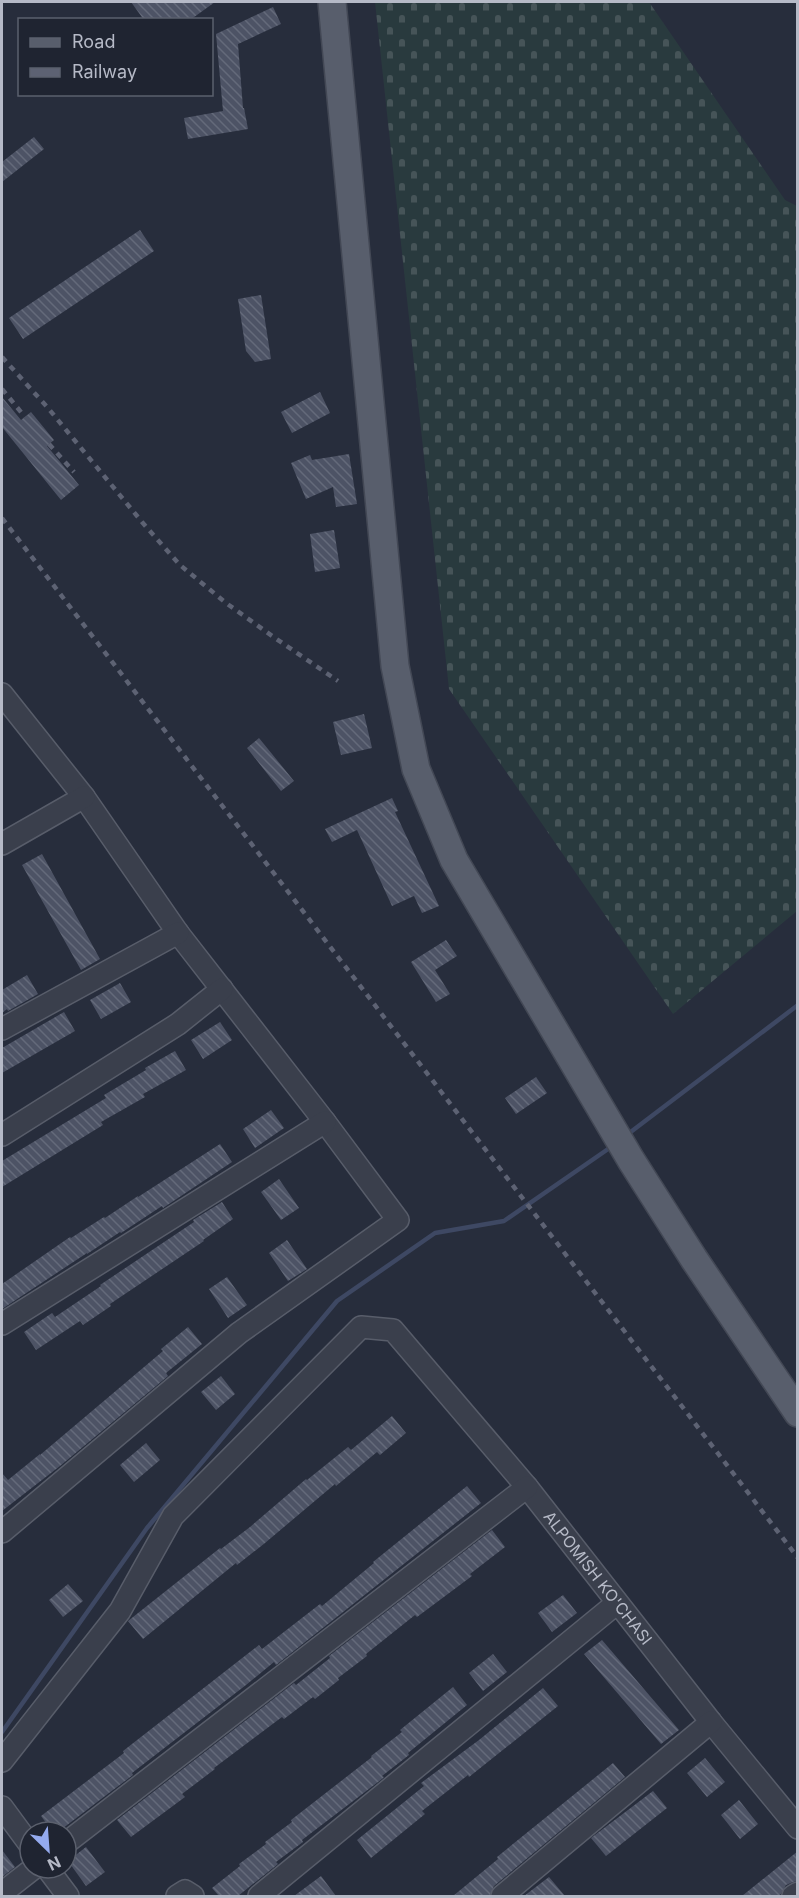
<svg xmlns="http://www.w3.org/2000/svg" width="799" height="1898" font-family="Inter,sans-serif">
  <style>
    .cemetery { fill: url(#cemetery-stones) }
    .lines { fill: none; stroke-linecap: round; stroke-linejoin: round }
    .stream { stroke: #3e4863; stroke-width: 4.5 }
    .building { fill: url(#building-back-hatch) }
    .minor-casing { stroke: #585d6a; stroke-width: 24 }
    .major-casing { stroke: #434855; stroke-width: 30 }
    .minor { stroke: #3a3f4c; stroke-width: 21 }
    .major { stroke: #585e6c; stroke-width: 27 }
    .rail { stroke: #5d6273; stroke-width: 4.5; stroke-dasharray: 6 6; stroke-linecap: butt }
    .labels { text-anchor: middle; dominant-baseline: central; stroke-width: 4.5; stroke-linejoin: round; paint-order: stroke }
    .street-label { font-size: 16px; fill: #b6bac7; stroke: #1f2431 }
  </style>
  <defs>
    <pattern id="cemetery-stones" width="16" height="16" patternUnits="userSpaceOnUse" patternTransform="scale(1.5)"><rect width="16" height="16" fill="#293a3e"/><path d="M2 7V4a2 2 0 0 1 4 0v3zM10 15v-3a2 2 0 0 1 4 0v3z" fill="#465458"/></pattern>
    <pattern id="building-back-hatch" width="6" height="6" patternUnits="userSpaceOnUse" patternTransform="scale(1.5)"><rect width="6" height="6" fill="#4d5365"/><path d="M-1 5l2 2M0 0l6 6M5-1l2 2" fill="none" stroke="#646a7a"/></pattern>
  </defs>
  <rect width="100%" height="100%" fill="#272d3c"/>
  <path class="cemetery" d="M375,2H649L785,200L797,206V911L673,1014L449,689Z"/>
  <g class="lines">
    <path class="stream" d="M628,1134L798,1005
      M2,1732L147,1528L337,1301L435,1233L504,1221L611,1147"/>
  </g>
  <path class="building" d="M131,2H215L190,20H144Z
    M273,7L281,24L238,44L243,108H244L248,129L188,139L184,118L223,111L216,34Z
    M34,137L44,149L2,182V162Z
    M140,230L154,251L23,339L9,318Z
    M261,295L271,359L255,362L246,351L238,299Z
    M320,392L330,413L292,433L281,412Z
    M2,397L21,420L31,412L54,440L47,446L79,485L61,500L2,427Z
    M349,454L357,504L336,507L333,487L306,499L291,463L310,455L312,460Z
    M334,530L340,568L315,572L310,534Z
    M364,714L372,748L341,755L333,722Z
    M259,738L294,781L281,791L247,748Z
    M392,798L398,811L395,812L439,906L422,913L414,896L392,906L357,830L332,842L325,829Z
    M42,854L100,959L81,970L22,865Z
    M446,940L457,956L435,970L450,994L436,1002L411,962Z
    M27,975L38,994L8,1011L7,1009L2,1013V990Z
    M120,983L131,1002L101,1019L90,1000Z
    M64,1012L75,1031L2,1073V1048Z
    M220,1022L232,1040L203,1059L191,1040Z
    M175,1051L186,1070L143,1094L145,1097L101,1122L103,1125L2,1187V1161L106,1098L104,1095L146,1070L145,1068Z
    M536,1077L547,1093L516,1114L505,1098Z
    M271,1110L284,1128L255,1148L243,1129Z
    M220,1144L232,1162L163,1208L162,1206L121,1233L120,1232L87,1254V1253L2,1309V1284L70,1237L71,1238L104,1217L105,1218L138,1196V1197Z
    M279,1179L299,1208L281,1220L261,1192Z
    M222,1202L233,1219L203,1240L204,1241L110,1304L111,1306L83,1325L80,1321L36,1350L24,1332L52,1313L55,1317L101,1286L100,1285L194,1222L193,1220Z
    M287,1240L307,1269L288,1281L269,1253Z
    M227,1277L247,1305L228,1318L209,1289Z
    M188,1327L202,1344L166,1373L168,1376L60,1466L2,1511V1473L8,1480L40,1454V1455L163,1351L161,1349Z
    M221,1376L235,1394L216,1410L201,1392Z
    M392,1416L406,1433L380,1455L377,1452L336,1486L335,1484L265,1543L237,1565L236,1563L143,1639L128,1621L220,1548L221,1549L250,1527L306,1479L307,1480L348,1447L351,1450Z
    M146,1443L160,1460L134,1482L120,1465Z
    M467,1486L481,1503L276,1665L274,1662L246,1685L132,1773L133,1775L109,1793L58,1832H53L41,1816L124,1753L123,1751L259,1645L262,1649L320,1604L322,1606L374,1563L373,1562Z
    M492,1530L505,1547L470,1574L472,1576L417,1617L415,1615L366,1654L367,1656L338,1678L339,1680L315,1699L313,1697L284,1719L282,1717L214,1768L215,1769L182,1794L185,1797L131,1837L117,1820L294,1683L296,1685L330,1658L329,1656Z
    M68,1584L83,1601L63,1617L49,1600Z
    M563,1595L577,1613L552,1632L538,1613Z
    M602,1640L679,1730L661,1744L584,1654Z
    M493,1654L507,1672L483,1691L469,1673Z
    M453,1687L467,1705L408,1753L409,1755L382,1776L384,1777L382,1779L302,1840L303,1842L276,1862L278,1864L238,1896H219L212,1888L240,1866L239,1864L266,1844L265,1842L292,1822L291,1820L372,1757L371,1756L402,1732L400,1730Z
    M543,1688L558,1706L469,1777L468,1775L422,1811L425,1814L371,1858L357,1840L424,1786L421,1783L479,1740Z
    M705,1758L725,1782L707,1797L687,1773Z
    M613,1763L625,1777L494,1886L490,1895L488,1896H453L498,1859L497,1857Z
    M653,1791L667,1808L606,1856L591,1838Z
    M739,1800L758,1824L740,1839L721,1815Z
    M86,1847L105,1872L86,1886L68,1861Z
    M2,1850L15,1867L2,1877Z
    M798,1851V1880L786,1885L781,1894L778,1896H742Z
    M321,1876L336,1896H294Z
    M549,1877L565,1896H524Z"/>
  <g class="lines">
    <defs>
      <g id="minor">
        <path d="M2,694L84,797L178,933L325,1122L398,1220L239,1333L2,1532"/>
        <path d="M2,844L84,797"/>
        <path d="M2,1029L178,933"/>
        <path d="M2,1135L178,1024L222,989"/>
        <path d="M2,1324L325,1122"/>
        <path id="s1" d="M2,1761L120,1611L173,1516L361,1327L393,1330L527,1487L711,1722L798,1828"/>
        <path d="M2,1807L30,1845"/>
        <path d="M66,1843L527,1487"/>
        <path d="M47,1868L68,1896"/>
        <path d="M2,1893L34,1868"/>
        <path d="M177,1896L185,1891L193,1896"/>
        <path d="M259,1896L617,1603"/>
        <path d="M502,1896L711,1722"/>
        <path d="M793,1896L798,1893"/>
      </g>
      <path id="major" d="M332,2L395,666L416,769L454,860L631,1160L694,1259L798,1413"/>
    </defs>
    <use href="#minor" class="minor-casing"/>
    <use href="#major" class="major-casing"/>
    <use href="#minor" class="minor"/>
    <use href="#major" class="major"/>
    <path class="rail" d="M2,357L48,408L142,522L180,565L226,603L275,638L338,681
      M2,389L25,417
      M49,444L74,472
      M2,518L798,1558"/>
  </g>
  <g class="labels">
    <g class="street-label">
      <text stroke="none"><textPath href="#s1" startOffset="920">ALPOMISH KO'CHASI</textPath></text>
    </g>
  </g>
  <rect width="799" height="1898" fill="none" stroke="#b6bac7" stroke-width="6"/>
  <rect x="18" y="18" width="195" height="78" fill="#1f2431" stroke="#5b606d" stroke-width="1.5"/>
  <rect x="30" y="38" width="30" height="9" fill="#585e6c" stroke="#5b606d" stroke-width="1.5"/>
  <text x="72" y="48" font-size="18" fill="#b6bac7">Road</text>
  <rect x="30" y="68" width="30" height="9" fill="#5d6273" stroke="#5b606d" stroke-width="1.5"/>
  <text x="72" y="78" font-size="18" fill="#b6bac7">Railway</text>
  <g transform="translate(48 1850) rotate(155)"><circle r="28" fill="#1f2431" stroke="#5b606d" stroke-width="1.5"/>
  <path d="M0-4.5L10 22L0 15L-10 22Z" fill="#94aaee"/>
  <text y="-9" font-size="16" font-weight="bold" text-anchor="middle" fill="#b6bac7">N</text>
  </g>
</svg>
